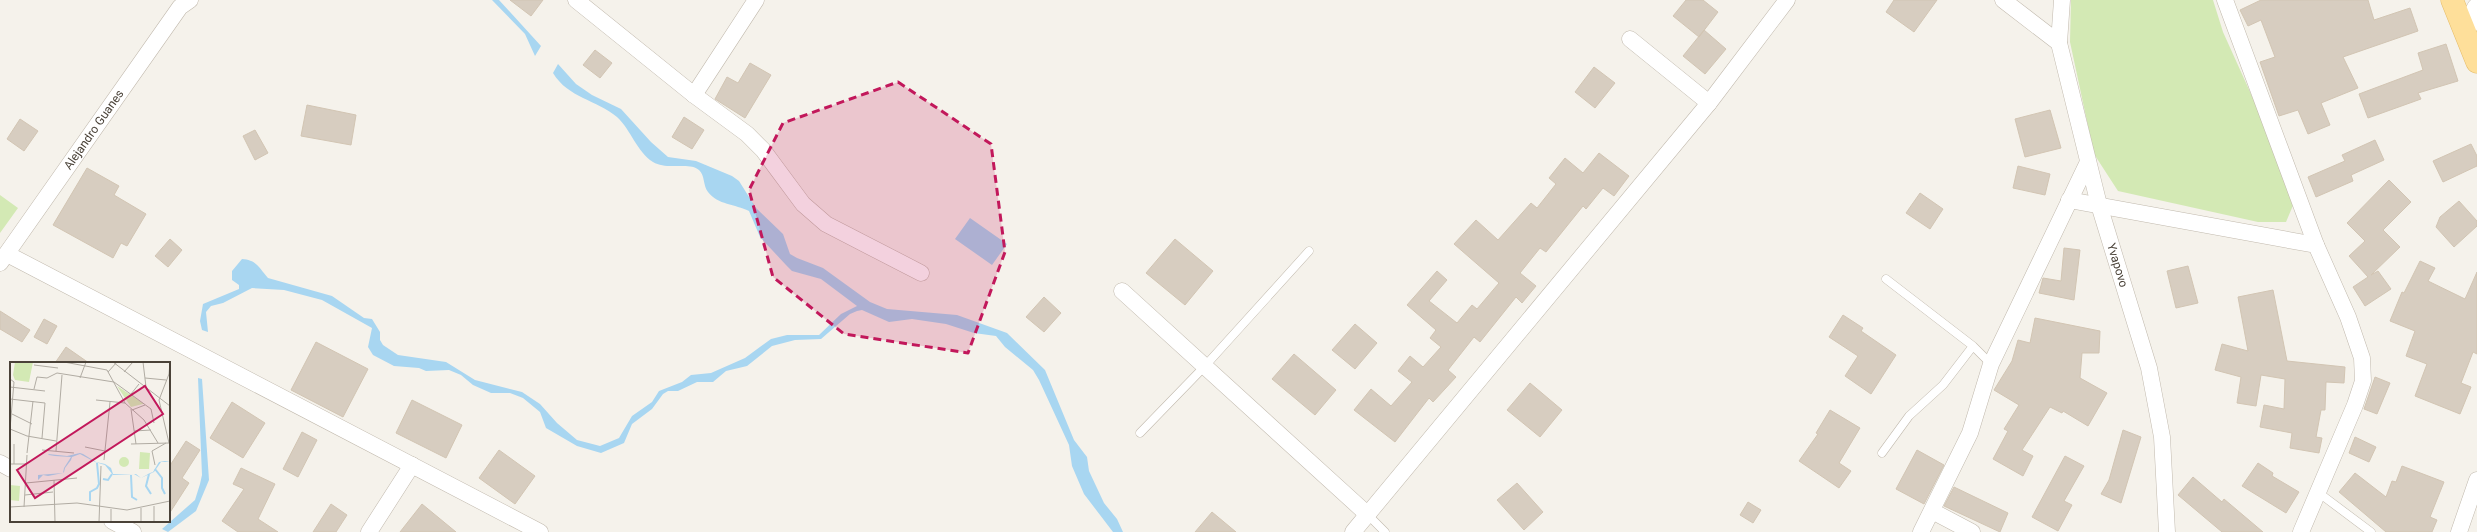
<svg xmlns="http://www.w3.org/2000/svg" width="2477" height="532" font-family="Roboto,sans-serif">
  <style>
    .green { fill: #d3e9b4 }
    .water { fill: #a8d6f1 }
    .building { fill: #d7cdc0; stroke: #d2c5b3 }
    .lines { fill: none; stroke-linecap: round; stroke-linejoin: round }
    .service-casing { stroke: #c1b9ad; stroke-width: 9 }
    .minor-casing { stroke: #c1b9ad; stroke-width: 17 }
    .tertiary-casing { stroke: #c1b9ad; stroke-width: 21 }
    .primary-casing { stroke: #e5bc69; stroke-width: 23 }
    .service { stroke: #fff; stroke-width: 8 }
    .minor { stroke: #fff; stroke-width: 16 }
    .tertiary { stroke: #fff; stroke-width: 20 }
    .primary { stroke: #fedf9a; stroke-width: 22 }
    .marked { fill: #c2185b; fill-opacity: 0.2; stroke: #c2185b; stroke-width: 3; stroke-dasharray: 8 5; stroke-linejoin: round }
    .labels { text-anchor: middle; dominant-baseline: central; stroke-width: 3; stroke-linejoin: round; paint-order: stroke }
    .street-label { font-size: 12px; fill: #4a4238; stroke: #fff }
    .inset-river { fill: none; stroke: #a8d6f1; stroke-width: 2 }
    .inset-road { fill: none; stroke: #b1aca3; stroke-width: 1 }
    .view { fill: #c2185b; fill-opacity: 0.15; stroke: #c2185b; stroke-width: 2 }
    .inset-edge { fill: none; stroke: #4a4238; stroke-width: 2 }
  </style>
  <rect width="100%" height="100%" fill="#f5f2eb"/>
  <path class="green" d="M2071,0H2213L2223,32L2297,196L2286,222H2258L2118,191L2094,154L2070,42Z
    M0,195L18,208L0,233Z"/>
  <path class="water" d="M492,0H499L541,46L535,56L525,34Z
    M558,64L576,84L592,95L621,109L651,142L668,157L696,161L732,176L739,181L756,208L783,234L790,254L797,258L823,268L870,302L887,309L957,315L1007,333L1045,370L1074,440L1087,457L1089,471L1104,503L1117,519L1123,532H1113L1084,494L1072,466L1069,445L1039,380L1033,370L1005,347L996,336L974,333L946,324L912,319L889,322L862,310L857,311L850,314L821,339L795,340L772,346L747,366L726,371L713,382H697L678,391H668L663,394L652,409L632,424L624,443L601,453L577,446L546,428L540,412L523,398L510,393H491L473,385L461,375L449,370L426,371L419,368L394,366L373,355L368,347L372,328L322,300L284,290L252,288L223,303L211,306L206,312L208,332L202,330L200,321L203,304L239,289V285L232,280V271L242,259C257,260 259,268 268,278L332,296L364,318L372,319L380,332V340L383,345L398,355L446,362L475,380L522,392L540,404L557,423L577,440L600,446L619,438L632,416L652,402L659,391L682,382L691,375L711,373L745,358L771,339L787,335H819L841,314L857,306L821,279L792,271L786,265L760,237L749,211C735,204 718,205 708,192C703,186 705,175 699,170C689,161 668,171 653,162C637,152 631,130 617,117C597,100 568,98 553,73Z
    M970,218L1007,244L992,265L955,239Z
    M198,378L202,379L209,480L196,511L168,532L162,529L195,500L200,484L202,475Z"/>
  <path class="building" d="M510,0H543L531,16Z
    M1686,0H1703L1718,12L1699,37L1673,16Z
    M1894,0H1937L1914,32L1886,12Z
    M2261,0H2368L2374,20L2410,8L2418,31L2343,57L2358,88L2321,103L2330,125L2308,134L2298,110L2279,116L2260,62L2275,57L2261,20L2248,26L2240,10Z
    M1704,30L1726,49L1705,74L1683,56Z
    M2446,44L2458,81L2418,93L2421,99L2368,118L2359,94L2423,70L2418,53Z
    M595,50L612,63L600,78L583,65Z
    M750,63L771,75L745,118L715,99L727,77L738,83Z
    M1594,67L1615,83L1595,108L1575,92Z
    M307,105L356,115L351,145L301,136Z
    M2050,110L2061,148L2025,157L2015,119Z
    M684,117L704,130L692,149L672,137Z
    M20,119L38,131L24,151L7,139Z
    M255,130L268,153L255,160L243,136Z
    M2375,140L2384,160L2351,175L2353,181L2316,197L2308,177L2345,161L2342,155Z
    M2471,144L2477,156V166L2443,182L2433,161Z
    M1599,153L1629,176L1614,196L1603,188L1586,209L1583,206L1546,252L1540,248L1520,273L1536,286L1522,303L1516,297L1480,342L1474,337L1448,370L1456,377L1433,402L1429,398L1395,442L1354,410L1371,389L1391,406L1412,382L1398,371L1410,356L1423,367L1441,347L1430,338L1436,330L1407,305L1437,271L1447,280L1429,301L1457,323L1472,305L1477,309L1499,283L1454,244L1476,220L1498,240L1531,203L1537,208L1556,184L1549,178L1565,158L1583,173Z
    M2018,166L2050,174L2045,195L2013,188Z
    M87,168L119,186L114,195L146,214L127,246L121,243L113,258L53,225Z
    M2389,180L2411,202L2383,230L2400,247L2371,275L2378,271L2391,289L2365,306L2353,287L2368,277L2349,256L2365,241L2347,223Z
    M1920,193L1943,209L1930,229L1906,213Z
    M2459,201L2477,221V226L2454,247L2436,227L2440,217Z
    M170,239L182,250L168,267L155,256Z
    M1175,239L1213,271L1185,305L1146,273Z
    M2064,248L2080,250L2074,300L2039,293L2043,278L2061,281Z
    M2420,261L2435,268L2428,281L2465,299L2477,272V354L2473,352L2461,383L2471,387L2460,414L2415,396L2427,364L2406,356L2415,331L2390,321L2402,292L2404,293Z
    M2188,266L2198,303L2176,308L2167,271Z
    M2273,290L2287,361L2345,367L2344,383L2326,382L2325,410H2321L2316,437L2322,438L2319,453L2290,448L2292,433L2260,427L2264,405L2284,409L2285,379L2261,375L2256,406L2237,403L2241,377L2215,370L2222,344L2248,351L2238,297Z
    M1044,297L1061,313L1044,332L1026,317Z
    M0,311L30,330L22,342L0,329Z
    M1843,315L1863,328L1861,331L1896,355L1871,394L1845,376L1858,356L1829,337Z
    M2035,318L2100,331L2099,353H2082L2080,378L2107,393L2088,426L2063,411L2062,413L2050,407L2022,450L2033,456L2023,476L1993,459L2008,431L2004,429L2019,405L1994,390L2012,361L2018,340L2030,343Z
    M44,319L57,326L47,344L34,337Z
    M1355,324L1377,343L1355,369L1332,350Z
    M316,342L368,369L343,417L291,390Z
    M66,347L89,363H55Z
    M1294,354L1336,390L1315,415L1272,379Z
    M2375,377L2390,383L2377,414L2364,409Z
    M1530,383L1562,410L1540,437L1507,410Z
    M412,400L462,425L446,458L396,433Z
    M232,402L265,423L243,458L210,438Z
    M1830,410L1860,428L1839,463L1851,471L1839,488L1799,461L1818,434L1816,433Z
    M2123,430L2141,437L2121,503L2101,494L2109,480Z
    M302,432L317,440L298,477L283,469Z
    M2355,437L2376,447L2369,462L2349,453Z
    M186,441L200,450L182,478L189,483L169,514V467Z
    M499,450L535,476L515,504L479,478Z
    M1917,450L1944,465L1924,504L1896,489Z
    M2065,456L2084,466L2064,501L2072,505L2058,531L2032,517Z
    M2258,463L2273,473L2272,476L2299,492L2286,513L2242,486Z
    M2402,466L2444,482L2430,517L2437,520L2432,532H2386L2339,492L2355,473L2386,497L2392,481L2396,482Z
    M241,468L275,484L258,519L278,532H238L222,521L244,489L233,484Z
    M2193,477L2222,502L2224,499L2263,532H2222L2178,495Z
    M1517,483L1543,512L1524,530L1497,500Z
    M1954,487L2008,513L2000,532L1944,506Z
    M1748,502L1761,510L1753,523L1740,515Z
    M331,504L347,515L336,532H313Z
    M422,504L456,532H400Z
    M1212,512L1236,532H1195Z"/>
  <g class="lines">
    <defs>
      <path id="service" d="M1886,279L1973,346L1991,364
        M1140,433L1205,366L1309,251
        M1882,453L1909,416L1943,385L1973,346
        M2319,493L2371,532
        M1367,514L1385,532"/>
      <g id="minor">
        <path d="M576,0L694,95L747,134L763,150L803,204L826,224L921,273"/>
        <path d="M2003,0L2059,43"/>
        <path id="s1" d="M2062,0L2059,43L2099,205L2149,368L2162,437L2167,532"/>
        <path d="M2225,0L2316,245L2348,317L2362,358L2363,381L2355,405L2301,532"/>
        <path d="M1630,39L1709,103"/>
        <path d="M694,95L756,0"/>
        <path d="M2069,200L2316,245"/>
        <path d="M7,254L540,532"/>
        <path id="s2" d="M0,263L180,7L190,0"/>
        <path d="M1122,291L1367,514"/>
        <path d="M0,463L11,469"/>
        <path d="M1932,511L1972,532"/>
        <path d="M112,521L133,532"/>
        <path d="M369,532L412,465"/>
        <path d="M1353,532L1709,103L1787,0"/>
        <path d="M1921,532L1970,433L1991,364L2088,162"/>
        <path d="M2459,532L2477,480"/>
      </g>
      <path id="tertiary" d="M2465,31L2477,8"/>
      <path id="primary" d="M2452,0L2477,62"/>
    </defs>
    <use href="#service" class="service-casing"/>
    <use href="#minor" class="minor-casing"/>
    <use href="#tertiary" class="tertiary-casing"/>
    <use href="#primary" class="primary-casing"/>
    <use href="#service" class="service"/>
    <use href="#minor" class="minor"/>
    <use href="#tertiary" class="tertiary"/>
    <use href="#primary" class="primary"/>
  </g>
  <path class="marked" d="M898,82L991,144L1005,252L968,353L844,334L773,277L749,190L783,123Z"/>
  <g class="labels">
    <g class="street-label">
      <text stroke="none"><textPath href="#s2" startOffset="163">Alejandro Guanes</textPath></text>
      <text stroke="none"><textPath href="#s1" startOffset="273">Yvapovo</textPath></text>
    </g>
  </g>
  <g transform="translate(10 362)">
    <rect width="160" height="160" fill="#f5f2eb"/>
    <path d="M5,0H23L19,20L5,18L3,13ZM107,24L133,41V42L121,45ZM130,90L140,91L139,107H129ZM109 100a5 5 0 1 1 10 0a5 5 0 1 1-10 0ZM0,123L10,124L9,139L0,138Z" fill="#d3e9b4"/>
    <path d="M70,91L73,92L86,100L95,102L101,106L103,112H126L131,116L140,111L143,110L149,100L155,99L160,100H151L144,110L131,116L124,112L103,113L95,103L85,100L70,92L62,95L61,98L55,106L54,110L53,111L38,114L33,113L28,118V113L53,111L54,106L61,95L45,94L39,93L38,92L57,94Z" fill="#a8d6f1"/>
    <path class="inset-river" d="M145,107L152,116V126L155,132M139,112L136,124L141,132M121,113L122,135L127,138M93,117L98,118L102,112M80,139V130L87,126L89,122L87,101"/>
    <path class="inset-road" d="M54,0L97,8L115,41L134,58L148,81M103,0L160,44M133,0L136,25M24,3L48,6M98,10L107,0M114,10L123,0M70,16L76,0M135,16L156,18M0,17L4,20L0,67M0,25L35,29M24,27L27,15L37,16L47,11L104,20L141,47L144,61M121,32L129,22M0,37L35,41L32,76M86,38L115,41M121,47L126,82M122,48L135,43M2,52L22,62M0,67L17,74L46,79M124,69L141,68M4,82V102M121,82L159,81L149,38L159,12L160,0M75,85L95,89M32,88L64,91M46,89L52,13M17,91L23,39M94,98L100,40M0,102H16M145,103L142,89L156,81M44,118L45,160M16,121L67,116M15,133L43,130M0,145L67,141L117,148L160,139M14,145L17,93M131,146V160M89,160L91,104M101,160V147M144,160V144"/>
    <path class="view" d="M135,24L153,52L25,136L7,108Z"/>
    <rect width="160" height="160" class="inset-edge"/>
  </g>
</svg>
